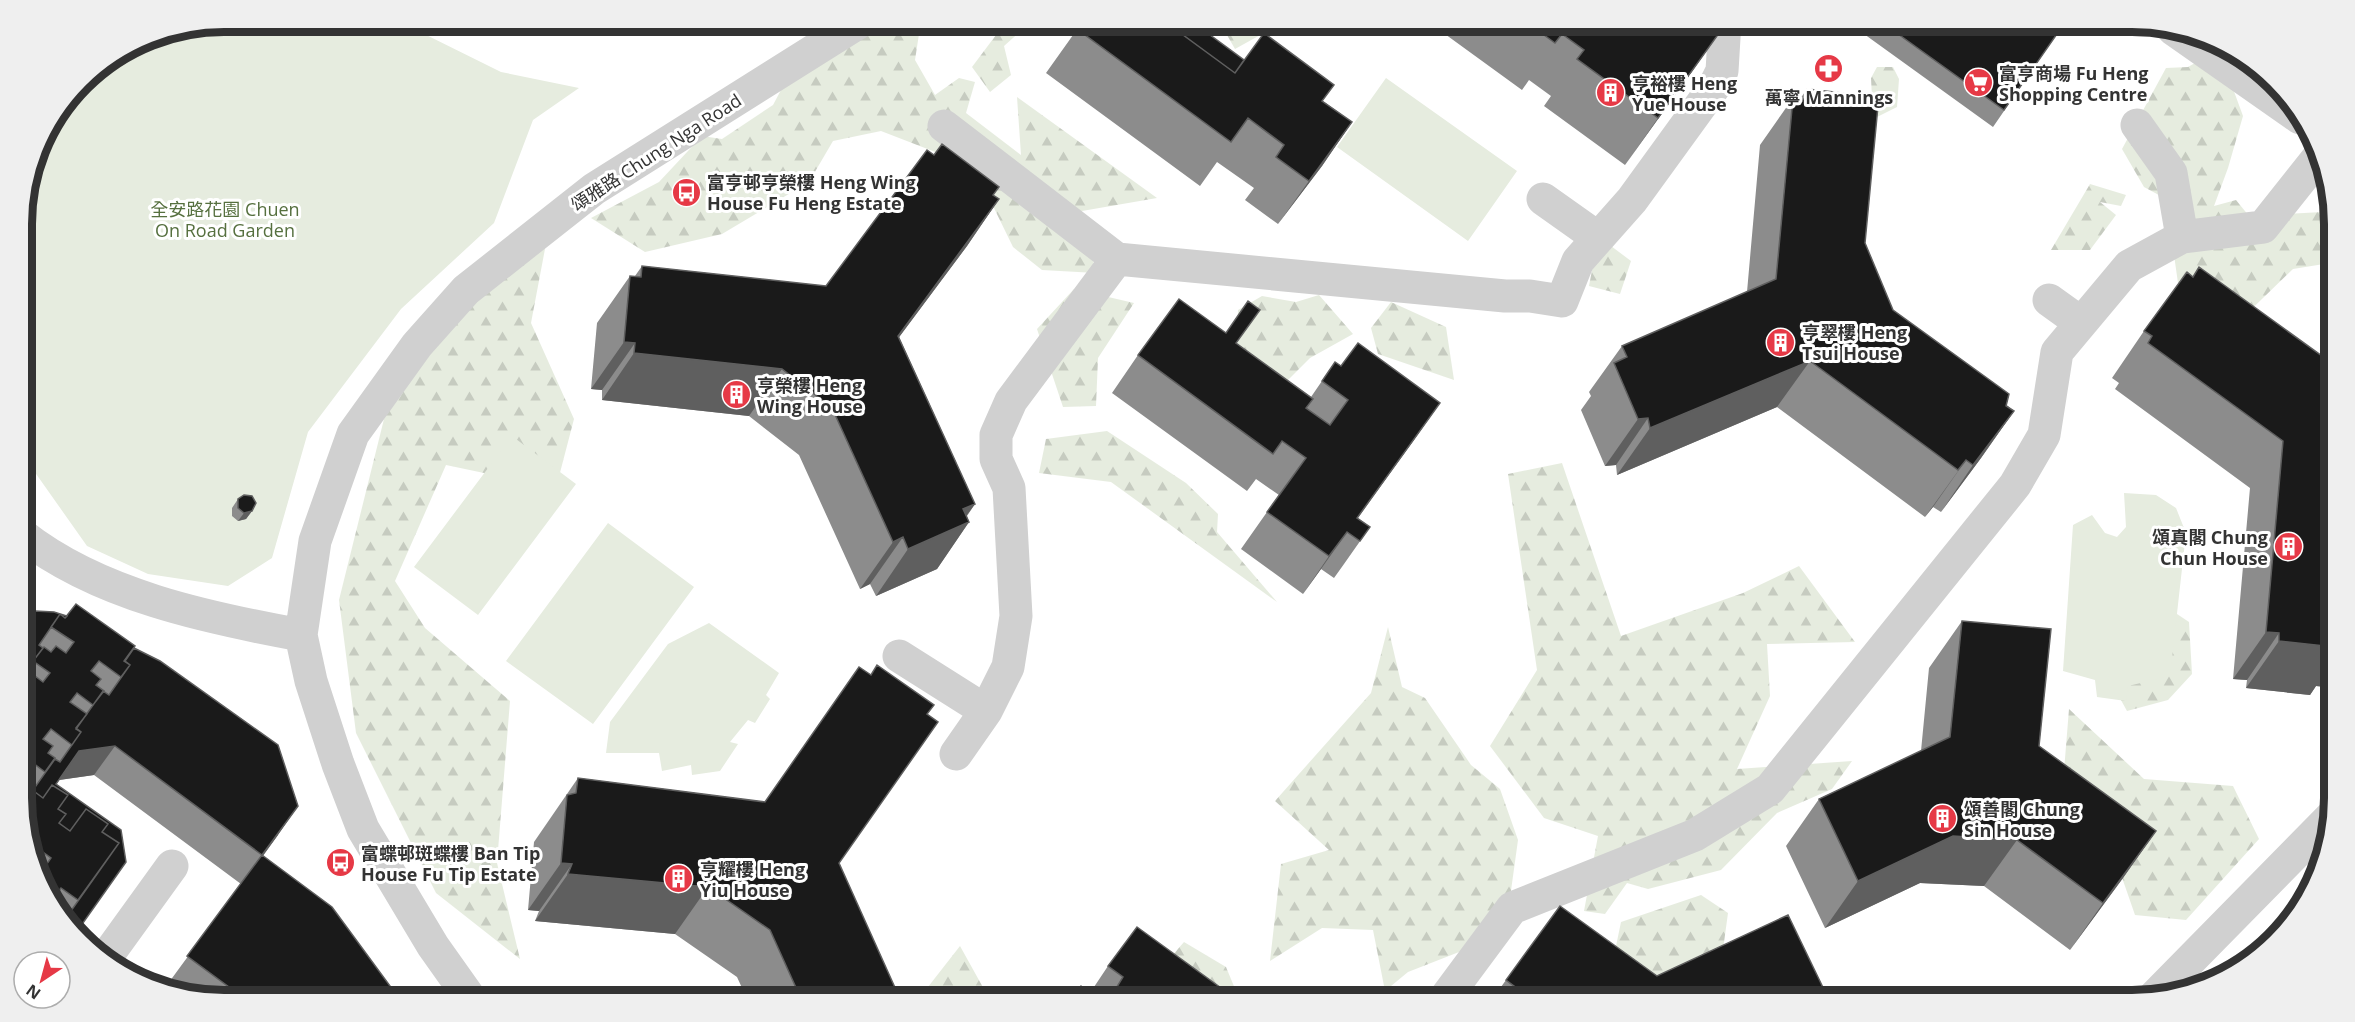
<svg xmlns="http://www.w3.org/2000/svg" width="2355" height="1022" font-family="'Open Sans','Noto Sans TC',sans-serif">
  <style>
    .forest { fill: url(#forest-firs) }
    .green { fill: #e6ecdf }
    .lines { fill: none; stroke-linecap: round; stroke-linejoin: round }
    .minor { stroke: #d0d0d0; stroke-width: 33 }
    .wall { fill: #8c8c8c }
    .shaded-wall { fill: #5f5f5f }
    .building { fill: #1a1a1a; stroke: #5f5f5f; stroke-width: 1.5 }
    .labels { text-anchor: middle; dominant-baseline: central; stroke-width: 6; stroke-linejoin: round; paint-order: stroke }
    .poi-label { font-size: 18px; font-weight: bold; fill: #333; stroke: #fff; text-anchor: start }
    .street-label { font-size: 18px; fill: #333; stroke: #fff }
    .park-label { font-size: 18px; fill: #56703f; stroke: #fff }
    .rim { fill: none; stroke: #333; stroke-width: 8 }
  </style>
  <defs>
    <pattern id="forest-firs" width="22" height="20" patternUnits="userSpaceOnUse" patternTransform="scale(1.5)"><rect width="22" height="20" fill="#e6ecdf"/><path d="M5 1l3.5 6h-7zM16 11l3.5 6h-7z" fill="#c6cbc0"/></pattern>
  </defs>
  <rect width="100%" height="100%" fill="#fff"/>
  <path class="forest" d="M889,21H921L915,60L935,95L959,78L975,82L966,113L1021,155L1017,97L1157,198L1082,211L1096,273L1042,270L1013,247L974,167L881,131L833,141L809,182L722,234L645,252L591,218L659,182L702,136L722,139L773,105L789,75Z
    M986,21H1032L1004,46L1011,75L990,92L972,67L996,35Z
    M1219,21H1272L1271,29L1235,49Z
    M2202,59L2232,86L2243,116L2228,168L2214,206L2236,200L2249,216L2322,212L2330,263L2293,269L2230,330L2180,297L2173,248L2192,213L2144,187L2122,149L2166,68L2188,67Z
    M1877,67H1893L1899,79L1897,107L1873,119L1871,78Z
    M2090,184L2126,195L2121,206L2100,202L2116,215L2090,250H2051Z
    M548,233L531,323L574,419L556,488L446,465L395,581L425,628L510,701L497,863L520,959L436,893L356,733L339,600L384,419L432,340Z
    M1611,246L1631,261L1620,294L1589,286L1593,265Z
    M1074,289L1134,303L1098,358L1096,406L1063,407L1037,329Z
    M1319,295L1353,334L1310,358L1275,393L1237,360L1238,310L1262,296L1296,302Z
    M1391,302L1446,327L1454,380L1378,354L1371,328Z
    M1107,431L1186,483L1218,514L1217,532L1277,602L1111,482L1039,473L1046,439Z
    M1562,463L1621,636L1743,593L1799,566L1855,642L1767,644L1770,696L1737,769L1852,761L1832,789L1777,813L1721,870L1648,889L1627,883L1605,914L1584,911L1598,836L1544,818L1490,746L1537,670L1508,474Z
    M2153,598L2189,622L2192,674L2168,700L2127,711L2111,682Z
    M1388,627L1402,687L1425,698L1471,765L1500,789L1518,840L1505,934L1408,972L1385,991L1373,930L1322,928L1270,961L1281,864L1329,850L1275,801L1371,693Z
    M2069,709L2144,779L2233,786L2259,839L2186,920L2135,915L2101,817L2064,771Z
    M1701,895L1728,913L1722,957L1643,985L1615,951L1621,922Z
    M1184,942L1226,967L1238,996L1230,1001L1164,965Z
    M960,946L985,991L997,1001H917Z"/>
  <path class="green" d="M223,21H398L501,72L579,88L533,120L494,223L401,309L308,432L272,558L228,586L148,574L87,546L22,454V246L45,130L90,71L146,36Z
    M1386,78L1517,171L1468,241L1337,147Z
    M512,436L576,484L478,615L414,567Z
    M2124,493L2156,495L2176,508L2186,533L2170,676L2128,686L2126,701L2097,697L2095,680L2063,671L2073,525L2092,515L2105,533L2117,537L2126,527Z
    M608,523L694,587L593,724L506,661Z
    M709,623L779,673L766,695L770,699L755,723L748,720L730,742L738,744L720,771L692,775L691,765L662,771L659,753H606L610,722L668,644Z"/>
  <g class="lines">
    <path class="minor" d="M2173,29L2300,118
      M2137,125L2171,173L2182,237
      M944,126L1117,259L1505,296H1530L1562,301L1578,261L1632,200L1714,87L1722,71L1725,21
      M1543,199L1598,238
      M2049,300L2081,323
      M22,535C98,595 208,618 301,635
      M899,656L986,711
      M956,754L986,711L1008,667L1016,616L1009,488L996,459V435L1011,401L1117,259
      M107,956L172,866
      M2154,997L2330,818
      M472,1001L433,946L363,829L338,764L311,681L301,635L315,541L353,434L417,345L466,290L594,189L861,21
      M1443,1001L1512,908L1695,835L1770,789L2015,485L2044,435L2057,352L2129,266L2182,237L2263,227L2317,159"/>
  </g>
  <path class="wall" d="M257,21H265L263,24Z
    M1083,21L1244,60L1323,101L1352,122L1322,166L1278,224L1245,200L1254,188L1217,162L1200,186L1046,73Z
    M1427,21H1696L1717,36L1625,165L1544,106L1551,96L1529,80L1522,90Z
    M1846,21H2066L1993,127Z
    M1807,89L1865,243L1893,310L2014,411L1981,458L1941,512L1933,507L1925,517L1777,407L1617,475L1616,465L1605,466L1581,410L1591,396L1589,392L1622,346L1747,292L1760,145L1793,98L1800,99Z
    M993,195L999,199L967,246L899,337L975,504L967,516L969,522L937,569L876,596L870,584L860,589L799,455L749,416L602,400V390L591,389L597,323L630,276H635L642,266L826,286Z
    M2193,277L2333,364L2334,677L2326,687L2316,686L2310,695L2246,688L2247,680L2233,679L2250,488L2115,389L2119,383L2112,378L2144,331Z
    M1237,344L1311,397L1335,362L1341,366L1440,403L1358,518L1370,527L1344,564L1334,578L1321,569L1303,594L1241,549L1279,495L1256,479L1247,491L1112,393L1138,355Z
    M238,499L252,511L246,519L238,521L232,516V508Z
    M22,613L134,648L278,835L263,856L401,1001H223L176,992L167,985L241,884L94,775L59,780L56,784L126,862L76,932L63,922L23,825Z
    M1962,621L2039,746L2156,831L2123,878L2070,950L1984,886L1920,883L1825,928L1786,846L1819,799L1921,751L1929,668Z
    M927,714L839,863L901,1001H748L737,977L675,934L535,921L539,911L528,910L534,842L578,778L765,802Z
    M1108,966L1239,1001H1070L1090,993Z
    M1657,976L1828,1001H1491L1506,980Z"/>
  <path class="shaded-wall" d="M1717,36L1684,83L1625,165L1658,118Z
    M1352,122L1322,166L1278,224L1309,181Z
    M999,199L967,246L865,383L898,336Z
    M624,342L635,343L602,390L591,389Z
    M634,353L782,369L749,416L602,400Z
    M1810,361L1777,407L1617,475L1650,428Z
    M1440,403L1414,440L1347,532Z
    M2014,411L1981,458L1941,512L1973,465Z
    M1648,418L1616,465L1605,466L1638,419Z
    M1966,460L1933,507L1925,517Z
    M975,504L959,526L969,522L937,569L876,596L908,549L963,509Z
    M252,511L246,519L238,521L244,513Z
    M1347,532L1321,569L1303,594L1329,556Z
    M903,537L870,584L860,589L893,542Z
    M2266,632L2279,633L2247,680L2233,679Z
    M2279,641L2334,647V677L2326,687L2316,686L2310,695L2246,688Z
    M115,746L94,775L59,780L41,804L79,751Z
    M298,806L278,835L242,884L262,855Z
    M2156,831L2123,878L2070,950L2103,903Z
    M1953,836L2017,840L1984,886L1920,883L1825,928L1858,881Z
    M561,863L572,864L539,911L528,910Z
    M568,874L708,887L675,934L535,921Z"/>
  <path class="building" d="M1083,21H1164L1235,73L1264,33L1334,85L1322,101L1352,122L1309,181L1276,157L1284,145L1248,118L1231,142L1077,29Z
    M1164,21H1191L1244,60L1235,73Z
    M1525,21H1696L1717,36L1658,118L1577,59L1584,50L1562,34L1555,43Z
    M1880,21H2066L2004,110Z
    M1807,89L1870,96L1869,105L1878,106L1865,243L1893,310L2009,394L2006,406L2014,411L1973,465L1966,460L1958,470L1810,361L1650,428L1648,418L1638,419L1614,363L1627,357L1622,346L1776,279L1793,98L1806,99Z
    M942,144L999,187L993,195L999,199L898,336L975,504L963,509L969,522L908,549L903,537L893,542L832,408L782,369L634,353L635,343L624,342L630,276L641,277L642,266L826,286L927,150L934,155Z
    M2199,267L2333,364L2334,647L2279,641V633L2266,632L2283,441L2148,343L2152,336L2144,331L2187,272L2193,277Z
    M1179,299L1226,333L1248,301L1260,310L1236,343L1313,399L1306,408L1330,425L1348,400L1322,381L1335,362L1341,366L1358,343L1440,403L1357,518L1370,527L1360,541L1347,532L1329,556L1267,512L1306,458L1282,441L1273,454L1138,355Z
    M244,495L252,496L256,503L252,511L244,513L238,508V499Z
    M76,604L135,646L124,661L130,665L121,677L99,661L91,671L101,679L96,685L104,691L93,705L77,693L70,702L87,714L76,728L81,732L72,745L51,729L43,739L53,746L48,753L55,758L45,772L29,760L23,769V711L24,709L23,708L22,677L27,670L43,682L50,673L33,661L44,647L51,652L56,646L66,653L74,642L51,627L60,614L65,618Z
    M35,611L54,612L67,616L65,618L60,614L39,645L43,648L22,676V613Z
    M1962,621L2051,629L2039,746L2156,831L2103,903L2017,840L1953,836L1858,881L1819,799L1950,737Z
    M134,648L160,661L278,745L298,806L262,855L115,746L79,751L56,784L121,830L126,862L78,930H74L63,922L59,914L66,918L119,843L102,832L108,824L86,809L70,831L59,823L66,814L58,809L68,795L52,785L43,798L23,783L33,790L55,759L60,762L81,732L76,729L81,722L103,691L109,695L130,665L125,661Z
    M877,665L934,705L927,714L938,722L839,863L901,1001H802L770,930L708,887L568,874L572,864L561,863L567,795L576,793L578,778L765,802L859,667L871,675Z
    M23,783L43,798L52,785L68,795L58,809L66,814L59,823L70,831L86,809L108,824L102,832L119,843L78,900L61,888L56,895L50,891L42,871L51,858L40,850L36,857L23,825Z
    M262,855L332,907L401,1001H248L187,956Z
    M1560,906L1657,976L1788,915L1829,1000L1534,1001L1506,980Z
    M1137,927L1239,1001H1130L1115,990L1123,977L1108,966Z
    M1081,986L1100,1001H1070Z"/>
  <defs>
    <symbol id="pharmacy-disc" viewBox="-11 -11 22 22"><circle r="9.5" fill="#e63946" stroke="#fff"/><path d="M-2-6h4v4h4v4h-4v4h-4v-4h-4v-4h4Z" fill="#fff"/></symbol>
    <symbol id="supermarket-disc" viewBox="-11 -11 22 22"><circle r="9.5" fill="#e63946" stroke="#fff"/><path d="M-6-5.5h2.5l.6 2H6L4.5 2H-2.5L-4.4-4H-6ZM-1.5 3.2a1.3 1.3 0 1 0 .1 0ZM3 3.2a1.3 1.3 0 1 0 .1 0Z" fill="#fff"/></symbol>
    <symbol id="building-disc" viewBox="-11 -11 22 22"><circle r="9.5" fill="#e63946" stroke="#fff"/><path d="M-4-6H4V6H1V3H-1V6H-4ZM-2.5-4.3h1.7v1.8h-1.7ZM.8-4.3h1.7v1.8H.8ZM-2.5-1h1.7V.8h-1.7ZM.8-1h1.7V.8H.8Z" fill="#fff"/></symbol>
    <symbol id="bus-disc" viewBox="-11 -11 22 22"><circle r="9.5" fill="#e63946" stroke="#fff"/><path d="M-5-6H5V4H4V6H2V4H-2V6H-4V4H-5ZM-3.5-4V0h7V-4ZM-3.5 1.2v1.5H-2V1.2ZM2 1.2v1.5H3.5V1.2Z" fill="#fff"/></symbol>
  </defs>
  <g fill-rule="evenodd">
    <use href="#pharmacy-disc" x="1812" y="52" width="33" height="33"/>
    <use href="#supermarket-disc" x="1962" y="66" width="33" height="33"/>
    <use href="#building-disc" x="1594" y="76" width="33" height="33"/>
    <use href="#bus-disc" x="670" y="176" width="33" height="33"/>
    <use href="#building-disc" x="1764" y="326" width="33" height="33"/>
    <use href="#building-disc" x="720" y="378" width="33" height="33"/>
    <use href="#building-disc" x="2272" y="530" width="33" height="33"/>
    <use href="#building-disc" x="1926" y="802" width="33" height="33"/>
    <use href="#bus-disc" x="324" y="846" width="33" height="33"/>
    <use href="#building-disc" x="662" y="862" width="33" height="33"/>
  </g>
  <g class="labels">
    <g class="poi-label">
      <text x="1999" y="73">富亨商場 Fu Heng<tspan x="1999" dy="21">Shopping Centre</tspan></text>
      <text x="1632" y="83">亨裕樓 Heng<tspan x="1632" dy="21">Yue House</tspan></text>
      <text x="1829" y="97" text-anchor="middle">萬寧 Mannings</text>
      <text x="707" y="182">富亨邨亨榮樓 Heng Wing<tspan x="707" dy="21">House Fu Heng Estate</tspan></text>
      <text x="1802" y="332">亨翠樓 Heng<tspan x="1802" dy="21">Tsui House</tspan></text>
      <text x="757" y="385">亨榮樓 Heng<tspan x="757" dy="21">Wing House</tspan></text>
      <text x="2268" y="537" text-anchor="end">頌真閣 Chung<tspan x="2268" dy="21">Chun House</tspan></text>
      <text x="1964" y="809">頌善閣 Chung<tspan x="1964" dy="21">Sin House</tspan></text>
      <text x="361" y="853">富蝶邨斑蝶樓 Ban Tip<tspan x="361" dy="21">House Fu Tip Estate</tspan></text>
      <text x="700" y="869">亨耀樓 Heng<tspan x="700" dy="21">Yiu House</tspan></text>
    </g>
    <g class="street-label">
      <text transform="translate(656 152) rotate(-33)">頌雅路 Chung Nga Road</text>
    </g>
    <g class="park-label">
      <text x="225" y="209">全安路花園 Chuen<tspan x="225" dy="21">On Road Garden</tspan></text>
    </g>
  </g>
  <path d="M0 0H2355V1022H0ZM224 32H2132A192 192 0 0 1 2324 224V798A192 192 0 0 1 2132 990H224A192 192 0 0 1 32 798V224A192 192 0 0 1 224 32Z" fill="#efefef" fill-rule="evenodd"/>
  <path class="rim" d="M224 32H2132A192 192 0 0 1 2324 224V798A192 192 0 0 1 2132 990H224A192 192 0 0 1 32 798V224A192 192 0 0 1 224 32Z"/>
  <g transform="translate(42 980) rotate(216)"><circle r="28" fill="#ffffff" stroke="#adadad" stroke-width="1.5"/>
  <path d="M0-4.5L10 22L0 15L-10 22Z" fill="#e63946"/>
  <text y="-9" font-size="16" font-weight="bold" text-anchor="middle" fill="#333333">N</text>
  </g>
</svg>
